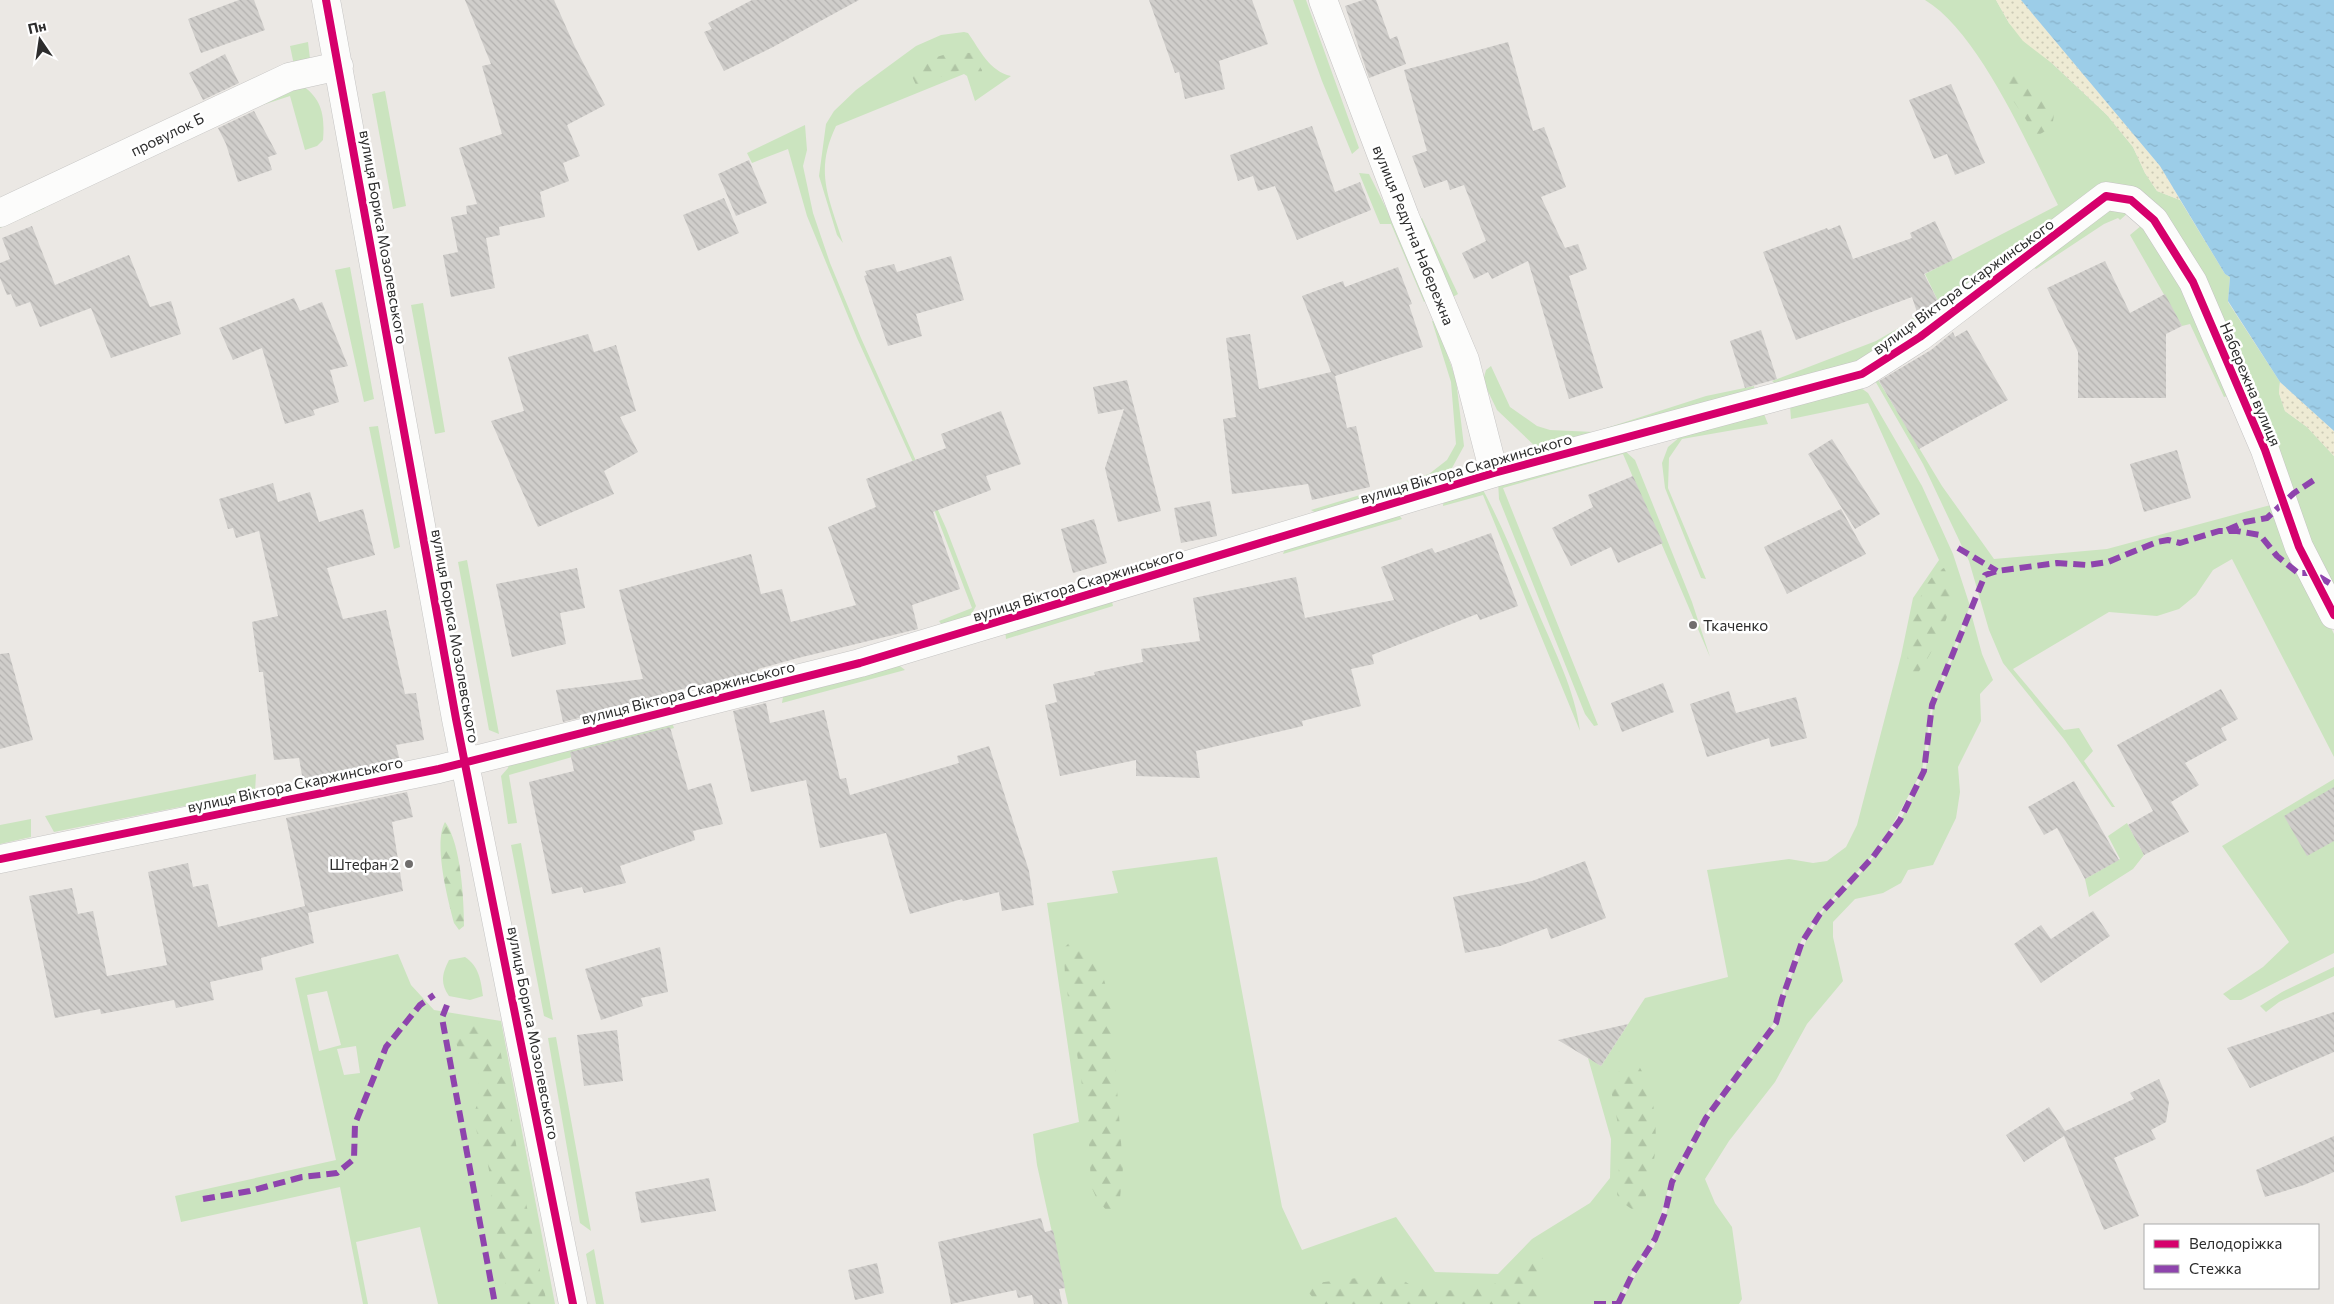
<svg xmlns="http://www.w3.org/2000/svg" width="2334" height="1304" font-family="Commissioner,sans-serif">
  <style>
    .green { fill: #cbe4bf; fill-rule: evenodd }
    .forest { fill: url(#forest-firs) }
    .sand { fill: url(#sand-dots) }
    .water { fill: url(#water-ripples) }
    .building { fill: url(#building-back-hatch) }
    .lines { fill: none; stroke-linecap: round; stroke-linejoin: round }
    .minor-casing { stroke: #c5c4c3; stroke-width: 29 }
    .minor { stroke: #fcfcfb; stroke-width: 28 }
    .quiet { stroke: #8e44ad; stroke-width: 6; stroke-dasharray: 12 6; stroke-linecap: butt }
    .cycleway-casing { stroke: #fff; stroke-width: 11 }
    .cycleway { stroke: #d6006c; stroke-width: 8 }
    .poi-dot { fill: #706e6d; stroke: #fff; stroke-width: 2 }
    .labels { text-anchor: middle; dominant-baseline: central; stroke-width: 5; stroke-linejoin: round; paint-order: stroke }
    .street-label { font-size: 15px; fill: #2d2d2d; stroke: #fff }
    .poi-label { font-size: 15px; fill: #2d2d2d; stroke: #fff; text-anchor: start }
  </style>
  <defs>
    <pattern id="forest-firs" width="22" height="20" patternUnits="userSpaceOnUse" patternTransform="scale(1.25)"><rect width="22" height="20" fill="#cbe4bf"/><path d="M5 1l3.5 6h-7zM16 11l3.5 6h-7z" fill="#afc4a4"/></pattern>
    <pattern id="sand-dots" width="8" height="8" patternUnits="userSpaceOnUse" patternTransform="scale(1.25)"><rect width="8" height="8" fill="#eeebd4"/><path d="M2 2h.1M6 6h.1" fill="none" stroke="#cccab6" stroke-width="1.8" stroke-linecap="round"/></pattern>
    <pattern id="water-ripples" width="26" height="14" patternUnits="userSpaceOnUse" patternTransform="scale(1.25)"><rect width="26" height="14" fill="#9ccde8"/><path d="M2 4q2-2 4 0t4 0M15 11q2-2 4 0t4 0" fill="none" stroke="#87b0c7"/></pattern>
    <pattern id="building-back-hatch" width="6" height="6" patternUnits="userSpaceOnUse" patternTransform="scale(1.25)"><rect width="6" height="6" fill="#d0cecb"/><path d="M-1 5l2 2M0 0l6 6M5-1l2 2" fill="none" stroke="#b3b1af"/></pattern>
  </defs>
  <rect width="100%" height="100%" fill="#ebe8e4"/>
  <path class="green" d="M1293,0H1306L1359,148L1352,154L1322,81Z
    M1925,0H1996L2009,23L2107,115L2133,147L2145,173L2157,191L2180,200L2225,274L2230,277L2228,302L2280,382L2279,393L2285,411L2307,427L2334,456V598L2182,247L2100,191L2065,209L1915,331L1907,322L1938,301L1925,274L2058,205C2029,148 1979,32 1925,0Z
    M964,32L968,33C980,50 989,71 1011,76L975,101L967,76L964,74L836,126C814,172 829,197 843,243L837,235L819,176L826,124L834,111L856,90L916,46L941,35Z
    M308,42L310,59L294,65L290,46Z
    M300,84C322,98 325,115 323,140L317,146L305,150L290,96L238,113L44,205L45,208L0,228V221Z
    M385,91L406,206L393,209L372,94Z
    M805,125L807,150L803,166L813,213L830,263L861,338L946,528L976,606L971,615L942,625L939,621L972,608L932,504L857,338L807,216L788,149L752,163L747,153Z
    M1359,173L1369,174L1406,248L1427,300L1424,302L1391,224H1380Z
    M2116,209L2129,212L2120,220L2118,218L2104,224L2036,269L2033,267L2100,214Z
    M1422,218L1458,294L1451,298L1418,221Z
    M2142,225L2160,245L2233,394L2224,397L2190,324L2182,326L2130,235Z
    M350,267L374,399L364,402L335,270Z
    M423,303L445,432L435,434L411,305Z
    M1432,321H1436L1456,380L1464,446L1447,477L1316,513L1311,510L1429,474L1447,460L1456,444L1451,382Z
    M1902,326L1910,334L1860,362L1778,386L1772,381L1876,341Z
    M1923,350L1878,380L1942,486L1994,559L2107,549L2278,503L2293,550L2334,634V757L2232,559L2213,570L2196,595L2179,609L2157,616L2109,612L2013,669L2064,730L2079,728L2093,751L2084,761L2115,807H2112L2064,739L2003,663L1989,630L1969,561L1923,464L1874,379Z
    M1491,366L1510,407L1537,426L1550,430L1594,432L1706,396L1754,386L1755,393L1537,448L1497,410L1483,381L1486,370Z
    M1861,388L1868,393L1922,486L1953,554L1970,606L1931,706L1922,771L1893,824L1872,856L1819,913L1801,941L1787,977L1774,1023L1705,1116L1671,1179L1654,1238L1633,1271L1616,1304H1068L1037,1165L1033,1134L1079,1122L1047,903L1118,893L1112,871L1217,857L1282,1207L1302,1250L1396,1217L1435,1272L1498,1274L1532,1239L1590,1203L1610,1178L1611,1139L1588,1058L1601,1066L1645,998L1728,977L1707,870L1789,859L1813,863L1827,861L1846,847L1857,825L1901,656L1913,598L1939,560L1868,403L1791,419L1790,406Z
    M1764,414L1768,424L1682,439L1669,458L1668,488L1706,579L1701,578L1665,488L1662,463L1668,447L1681,436Z
    M378,426L400,547L394,549L369,427Z
    M1624,450L1635,460L1692,602L1710,657L1623,454L1503,488L1598,725L1594,726L1585,714L1499,499L1498,481Z
    M1481,486C1503,527 1520,570 1538,612C1554,650 1575,690 1580,731L1483,495L1443,506L1444,497Z
    M1397,512L1402,519L1283,554L1286,546Z
    M467,560L499,734L489,730L458,562Z
    M1111,598L1113,606L1006,639L1005,629Z
    M1971,613L1982,654L1993,680L1980,694L1981,721L1958,767L1960,792L1956,818L1933,865L1908,870L1901,883L1883,893L1855,899L1833,922V937L1843,981L1807,1024L1775,1082L1729,1141L1705,1179L1715,1203L1732,1227L1742,1299L1739,1304H1620L1636,1274L1654,1247L1666,1215L1674,1179L1700,1131L1710,1113L1777,1025L1786,989L1809,934L1824,910L1855,880L1896,829L1926,769L1933,707Z
    M895,662L905,670L782,703L784,691Z
    M671,720L674,728L509,775L517,823L508,824L501,776L508,768L509,763Z
    M256,774L255,792L54,832L45,816Z
    M2334,779V953L2241,1000H2230L2223,994L2263,967L2289,942L2222,846Z
    M31,819V837L0,844V825Z
    M2127,823L2144,855L2133,869L2089,897L2085,879L2120,859L2108,836Z
    M521,843L553,1020L544,1016L511,845Z
    M398,954L411,985L434,1010L501,1021L555,1304H438L420,1227L356,1242L368,1304H363L340,1187L181,1222L175,1196L336,1160L295,978ZM327,991L341,1045L319,1051L307,995ZM356,1046L360,1073L344,1075L337,1049Z
    M465,957C479,966 481,981 483,996L470,1000L449,996C440,983 442,974 449,960Z
    M2334,967V976L2279,1002L2266,1012L2260,1006L2282,992Z
    M556,1037L591,1231L580,1223L548,1038Z
    M594,1249L604,1304H596L586,1254Z"/>
  <path class="forest" d="M953,52L971,53L982,70L981,81L964,69L916,85L912,76L930,59Z
    M2007,71C2031,86 2038,92 2054,115L2052,127L2037,136L1997,77Z
    M1944,568C1949,577 1953,588 1952,598C1950,617 1927,666 1913,678C1897,659 1919,575 1944,568Z
    M445,822C461,843 464,900 464,926L459,930L454,923C448,900 433,843 445,822Z
    M1073,939C1097,940 1108,991 1111,1010L1123,1168L1120,1198L1114,1213L1106,1210L1096,1197L1091,1186L1088,1123L1065,978L1064,948Z
    M467,1024C486,1026 495,1036 501,1054L525,1198L547,1304H513C500,1276 495,1232 492,1202C490,1185 491,1169 484,1152C479,1141 469,1115 478,1104L484,1103V1099L471,1060L465,1067L463,1065L454,1036L457,1026Z
    M1634,1064L1639,1066C1663,1106 1659,1167 1641,1209L1636,1212L1620,1201L1617,1194L1621,1139L1610,1085L1614,1074Z
    M1535,1254H1541C1546,1264 1542,1296 1533,1304H1318L1305,1288L1308,1284L1390,1274C1401,1276 1406,1285 1417,1287C1439,1293 1486,1291 1505,1279C1516,1272 1525,1262 1535,1254Z"/>
  <path class="sand" d="M1996,0H2021L2160,166L2180,200L2157,191L2145,173L2133,147L2107,115L2053,64L2023,41L2009,23Z
    M2280,382L2334,431V456L2307,427L2285,411L2279,393Z"/>
  <path class="water" d="M2021,0H2334V431L2280,382L2228,301L2230,277L2225,274L2160,166Z"/>
  <path class="building" d="M239,0H254L265,30L201,53L188,19Z
    M465,0H554L575,47L605,105L567,125L580,156L563,163L569,181L540,192L545,217L499,227L500,235L486,238L495,288L451,297L443,255L458,252L451,217L467,214L466,206L477,204L459,148L502,134L482,66L491,64Z
    M752,0H859L773,47L724,71L704,32L712,29L708,23Z
    M1149,0H1252L1268,44L1219,61L1225,89L1185,99L1179,72L1175,73Z
    M1363,0H1376L1390,39L1397,36L1406,64L1369,78L1345,6Z
    M1508,42L1533,131L1544,127L1566,187L1541,197L1565,248L1578,244L1587,269L1569,276L1603,388L1569,399L1528,261L1492,279L1488,272L1474,279L1462,253L1486,241L1464,185L1450,190L1447,180L1424,188L1412,156L1427,151L1404,70Z
    M225,54L239,83L203,100L189,73Z
    M1951,84L1985,163L1955,175L1947,154L1934,159L1909,100Z
    M254,111L277,154L268,157L272,170L238,182L226,144L218,128Z
    M1312,126L1335,192L1360,182L1371,210L1297,240L1275,186L1258,191L1253,176L1238,181L1230,155Z
    M749,160L767,203L736,216L718,174Z
    M724,198L739,233L698,251L683,215Z
    M1935,221L1953,260L1924,274L1939,303L1919,318L1912,297L1796,340L1763,252L1827,228L1828,230L1840,225L1853,259L1912,238L1910,233Z
    M32,226L55,285L129,255L150,307L171,301L181,334L111,358L91,308L40,327L30,302L16,307L11,294L7,295L0,278V263L10,259L2,238Z
    M951,256L964,300L916,314L922,336L888,346L864,276L867,275L865,271L894,264L897,272Z
    M2105,261L2130,313L2165,294L2182,326L2166,334V398H2078V352L2047,288Z
    M1398,267L1412,304L1409,305L1423,347L1335,376L1347,428L1356,426L1370,487L1312,500L1308,484L1232,494L1223,419L1236,417L1226,338L1250,334L1259,389L1331,372L1302,296L1343,281L1345,287Z
    M294,298L300,311L322,302L348,366L330,370L339,402L313,410L315,415L285,424L262,348L233,360L219,328Z
    M1761,330L1777,379L1745,388L1730,341Z
    M1967,330L2008,400L1919,449L1879,381L1931,350L1953,332L1955,337Z
    M588,334L594,352L616,345L636,411L620,417L638,452L604,471L614,494L538,527L491,421L524,411L508,357Z
    M1127,380L1161,511L1118,522L1105,468L1124,409L1098,414L1093,387Z
    M1001,411L1021,464L986,476L991,490L933,512L960,589L912,605L918,629L798,658L758,669V672L661,694L662,697L563,722L556,690L643,679L619,590L751,554L761,594L782,589L791,622L856,605L828,527L876,507L866,479L946,448L941,434Z
    M1832,439L1880,514L1855,529L1808,454Z
    M2177,450L2191,498L2144,512L2130,464Z
    M1633,476L1663,543L1618,563L1611,547L1571,566L1552,528L1593,507L1588,495Z
    M273,483L278,502L310,492L319,522L363,509L375,555L327,568L343,619L386,610L405,694L416,693L424,740L396,745L400,761L303,781L299,758L274,760L263,672H259L252,622L278,616L259,531L236,538L233,528L228,529L219,499Z
    M1210,501L1217,536L1181,543L1174,508Z
    M1841,509L1866,554L1787,594L1764,547Z
    M1094,519L1107,563L1073,573L1061,529Z
    M1491,533L1518,606L1480,620L1477,614L1372,655L1374,664L1351,669L1361,706L1302,721L1303,726L1196,751L1200,778L1136,776V760L1060,776L1045,705L1057,702L1053,684L1095,675L1094,672L1143,662L1141,649L1200,641L1193,598L1296,577L1305,618L1394,600L1381,567L1432,548L1435,553Z
    M577,568L585,608L560,613L566,644L512,657L496,584Z
    M9,653L33,740L0,749V654Z
    M1663,683L1674,712L1622,732L1611,703Z
    M2221,689L2238,719L2221,728L2227,740L2185,763L2199,785L2171,802L2189,832L2144,855L2128,825L2153,811L2117,745Z
    M1729,691L1736,713L1796,697L1807,738L1771,747L1769,738L1707,757L1690,704Z
    M766,703L770,723L824,710L840,779L846,778L850,795L959,763L957,756L989,746L1029,871L1034,905L1002,911L999,892L963,901L962,899L910,914L886,833L820,848L806,780L751,792L733,711Z
    M670,727L688,790L711,783L723,824L693,831L695,840L620,866L626,883L584,893L582,887L552,894L529,782L574,771L570,752Z
    M2074,781L2119,860L2085,879L2057,828L2044,835L2028,807Z
    M2334,787V841L2307,856L2284,816Z
    M407,792L413,817L392,822L403,891L308,913L314,943L261,958L263,970L210,982L214,1000L176,1008L174,1000L101,1014L100,1009L55,1018L29,896L72,888L78,914L93,911L107,976L167,965L148,872L188,863L193,887L208,884L218,927L305,906L286,818Z
    M1585,861L1606,918L1551,939L1547,928L1500,946L1465,953L1453,897L1532,881Z
    M2093,911L2110,936L2041,983L2014,944L2041,925L2051,939Z
    M660,947L668,992L641,998L643,1006L601,1020L585,969Z
    M2334,1012V1052L2250,1088L2227,1048Z
    M1628,1024L1601,1066L1558,1040Z
    M617,1030L623,1081L584,1086L577,1035Z
    M2159,1079L2169,1102L2166,1122L2151,1130L2156,1139L2114,1158L2139,1216L2104,1230L2064,1136L2024,1162L2006,1135L2049,1107L2065,1131L2134,1099L2130,1093Z
    M2334,1136V1172L2304,1185L2265,1197L2256,1170Z
    M709,1178L716,1211L641,1223L635,1192Z
    M1041,1218L1045,1232L1053,1230L1065,1288L1059,1289L1062,1304H1034L1032,1295L1018,1298L1016,1290L951,1304L938,1242Z
    M877,1263L884,1293L855,1300L848,1270Z"/>
  <g class="lines">
    <defs>
      <path id="minor" d="M326,0L456,719L573,1304
        M1323,0L1405,217L1465,360L1494,473
        M0,213L289,77L339,66
        M0,859L439,769L860,663L1494,473L1862,374L1920,337L2106,196L2131,200L2154,220L2193,282L2265,450L2299,547L2334,615"/>
    </defs>
    <use href="#minor" class="minor-casing"/>
    <use href="#minor" class="minor"/>
    <path class="quiet" d="M2227,530L2245,522L2267,518L2294,493L2314,480
      M1958,548L1997,571
      M447,1005L442,1018L495,1304
      M203,1199L250,1191L302,1177L337,1173L354,1159L355,1124L386,1047L420,1005L434,995
      M1594,1304H1618
      M1618,1304L1633,1273L1655,1239L1665,1213L1672,1182L1706,1118L1776,1023L1782,999L1802,942L1820,914L1873,857L1900,820L1924,771L1932,705L1985,575L1997,571L2057,563L2087,565L2108,562L2157,542L2168,540L2180,543L2219,531H2237L2260,535L2277,556L2298,573H2313L2334,586"/>
    <defs>
      <path id="cycleway" d="M326,0L456,719L573,1304
        M0,859L439,769L860,663L1494,473L1862,374L1920,337L2106,196L2131,200L2154,220L2193,282L2265,450L2299,547L2334,615"/>
    </defs>
    <use href="#cycleway" class="cycleway-casing"/>
    <use href="#cycleway" class="cycleway"/>
  </g>
  <g class="poi-dot">
    <circle cx="1693" cy="625" r="5"/>
    <circle cx="409" cy="864" r="5"/>
  </g>
  <g class="labels">
    <g class="street-label">
      <text transform="translate(167 134) rotate(-26)">провулок Б</text>
      <text transform="translate(1414 235) rotate(68)">вулиця Редутна Набережна</text>
      <text transform="translate(384 237) rotate(80)">вулиця Бориса Мозолевського</text>
      <text transform="translate(1963 286) rotate(-36)">вулиця Віктора Скаржинського</text>
      <text transform="translate(2251 384) rotate(67)">Набережна вулиця</text>
      <text transform="translate(1466 468) rotate(-16)">вулиця Віктора Скаржинського</text>
      <text transform="translate(1078 584) rotate(-17)">вулиця Віктора Скаржинського</text>
      <text transform="translate(456 636) rotate(80)">вулиця Бориса Мозолевського</text>
      <text transform="translate(688 692) rotate(-14)">вулиця Віктора Скаржинського</text>
      <text transform="translate(295 784) rotate(-12)">вулиця Віктора Скаржинського</text>
      <text transform="translate(534 1033) rotate(79)">вулиця Бориса Мозолевського</text>
    </g>
    <g class="poi-label">
      <text x="1703" y="625">Ткаченко</text>
      <text x="399" y="864" text-anchor="end">Штефан 2</text>
    </g>
  </g>
  <rect x="2144" y="1224" width="175" height="65" fill="#ffffff" stroke="#ababab"/>
  <rect x="2154" y="1240" width="25" height="8" fill="#d6006c" stroke="#ababab"/>
  <text x="2189" y="1249" font-size="15" fill="#2d2d2d">Велодоріжка</text>
  <rect x="2154" y="1265" width="25" height="8" fill="#8e44ad" stroke="#ababab"/>
  <text x="2189" y="1274" font-size="15" fill="#2d2d2d">Стежка</text>
  <g transform="translate(40 40) rotate(347)" stroke="#ffffff" stroke-width="4" paint-order="stroke">
  <path d="M0-4L9 19L0 12L-9 19Z" fill="#2d2d2d"/>
  <text y="-8" font-size="14" font-weight="bold" text-anchor="middle" fill="#2d2d2d">Пн</text>
  </g>
</svg>
